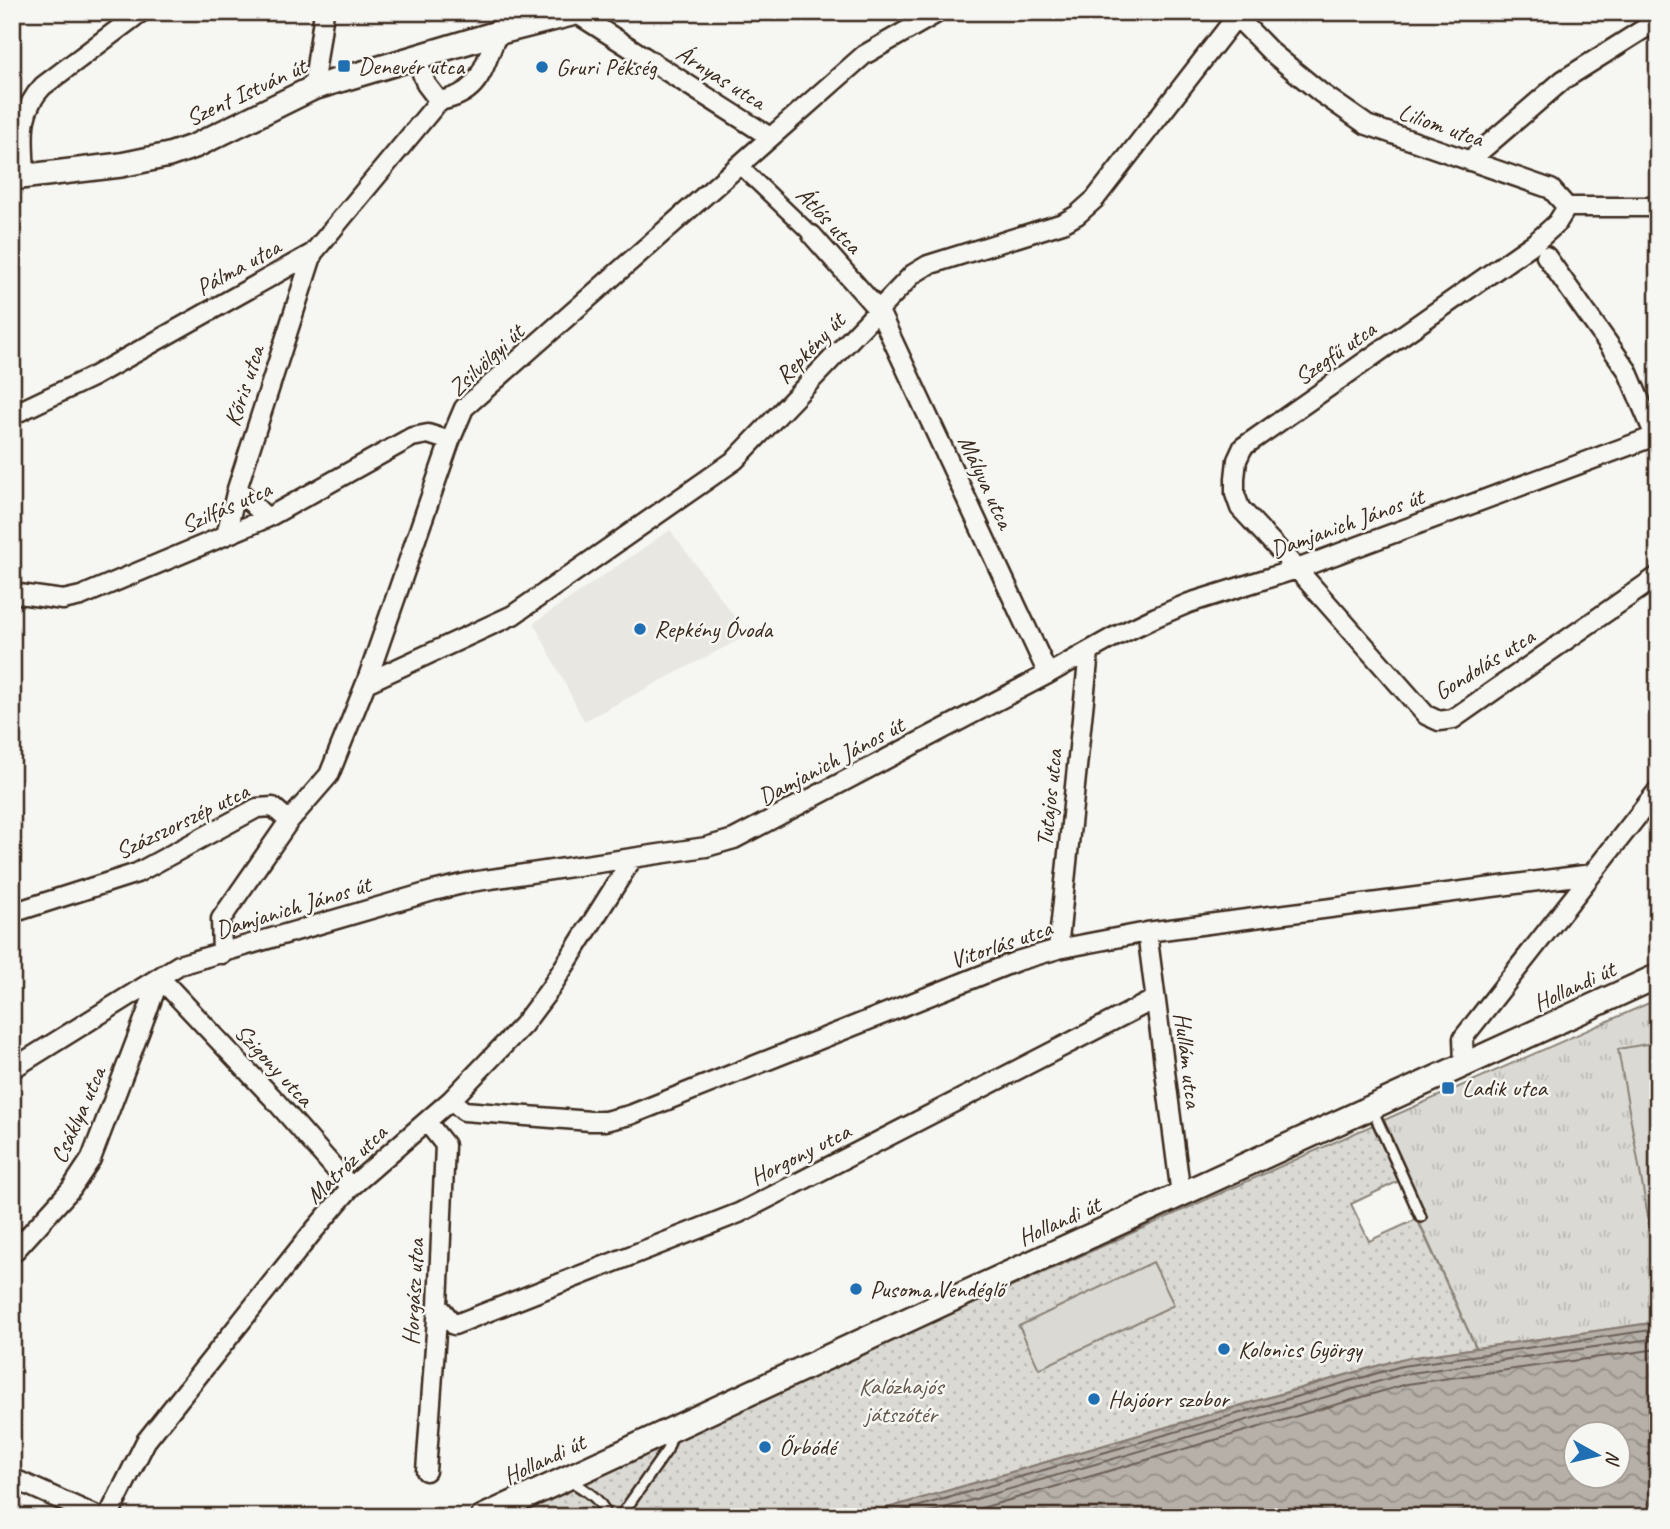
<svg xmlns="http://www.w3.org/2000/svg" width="1670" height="1529" font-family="Caveat,sans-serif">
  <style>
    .built { fill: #e8e7e2 }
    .grass { fill: url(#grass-tufts); stroke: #8a8278; stroke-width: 2 }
    .park { fill: url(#park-dots); stroke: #8a8278; stroke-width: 2 }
    .pitch { fill: #dad9d3; stroke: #8a8278; stroke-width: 2 }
    .water { fill: url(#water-waves); stroke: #857a71; stroke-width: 2; fill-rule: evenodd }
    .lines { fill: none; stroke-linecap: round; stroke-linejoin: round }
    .shore { stroke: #6c6056; stroke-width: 2 }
    .service-casing { stroke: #3b2a1e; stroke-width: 14 }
    .pedestrian-casing { stroke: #3b2a1e; stroke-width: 19 }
    .minor-casing { stroke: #3b2a1e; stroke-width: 23 }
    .tertiary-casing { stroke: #3b2a1e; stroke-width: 28 }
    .service { stroke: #f6f6f2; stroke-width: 9 }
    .pedestrian { stroke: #f6f6f2; stroke-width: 14 }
    .minor { stroke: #f6f6f2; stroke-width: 18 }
    .tertiary { stroke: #f6f6f2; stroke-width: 23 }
    .poi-dot { fill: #1f6fb2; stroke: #f6f6f2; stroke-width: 2.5 }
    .labels { text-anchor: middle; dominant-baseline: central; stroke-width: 5; stroke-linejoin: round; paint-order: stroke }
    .poi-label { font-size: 24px; fill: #3b2a1e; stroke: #f6f6f2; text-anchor: start }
    .street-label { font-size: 24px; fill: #3b2a1e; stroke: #f6f6f2 }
    .park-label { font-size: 24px; fill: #63564b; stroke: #f6f6f2 }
  </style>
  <defs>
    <pattern id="grass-tufts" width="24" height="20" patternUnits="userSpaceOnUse" patternTransform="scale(1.75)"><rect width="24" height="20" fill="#dad9d3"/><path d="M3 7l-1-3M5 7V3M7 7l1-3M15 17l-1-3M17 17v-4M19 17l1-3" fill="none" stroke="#bcbab5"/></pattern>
    <pattern id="park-dots" width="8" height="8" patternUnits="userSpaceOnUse" patternTransform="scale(1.75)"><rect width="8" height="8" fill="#dad9d3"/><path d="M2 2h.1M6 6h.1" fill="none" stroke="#bcbab5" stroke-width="1.8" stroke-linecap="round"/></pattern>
    <pattern id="water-waves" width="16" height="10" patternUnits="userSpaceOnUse" patternTransform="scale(1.75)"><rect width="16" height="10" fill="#b6b0a9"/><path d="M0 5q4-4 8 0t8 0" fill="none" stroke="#958f89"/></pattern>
  </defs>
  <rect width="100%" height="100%" fill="#f6f6f2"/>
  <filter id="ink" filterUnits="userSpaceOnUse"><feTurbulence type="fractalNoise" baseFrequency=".0143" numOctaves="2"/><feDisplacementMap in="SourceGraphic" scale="14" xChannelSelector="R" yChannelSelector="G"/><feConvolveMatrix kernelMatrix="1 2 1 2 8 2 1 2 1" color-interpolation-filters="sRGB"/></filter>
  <g filter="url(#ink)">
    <path class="built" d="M670,530L748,635L584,721L534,623Z"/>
    <path class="grass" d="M1658,999V1322L1476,1348L1375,1124Z"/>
    <path class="park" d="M1375,1124L1399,1181L1351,1204L1369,1241L1417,1219L1476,1348L1401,1359L857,1517H486L630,1458Z"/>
    <path class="pitch" d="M1658,1042V1249L1654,1250L1618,1049Z
      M1153,1262L1174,1305L1039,1369L1019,1326Z"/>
    <path class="water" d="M1658,1322V1517H857L1401,1359ZM1576,1434H1618V1476H1576Z"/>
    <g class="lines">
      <path class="shore" d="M882,1517L1402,1366L1658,1329
        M914,1517L1404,1374L1658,1338
        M951,1517L1407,1384L1658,1349"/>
      <defs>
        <path id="service" d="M1372,1109L1421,1217
          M569,1480C583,1489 603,1499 606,1517
          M620,1517L667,1450L673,1433"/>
        <path id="pedestrian" d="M740,166L812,235"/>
        <path id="minor" d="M574,12L770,137
          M1232,12L1271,52L1321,93L1367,125L1551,189L1567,207H1658
          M416,57L426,84L439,101
          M313,88L324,12
          M1469,161L1563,80L1658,20
          M25,176C24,140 17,113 43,86L141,12
          M1567,207L1557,223L1537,241L1243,447L1237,460L1235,478V494L1240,508L1297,569L1426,715L1439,721L1453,719L1658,576
          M812,235L879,311L1048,674
          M1546,256L1627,370L1655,436
          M12,415L94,376L313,253L439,101C481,94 482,69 497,35C500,27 507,20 512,12
          M237,489L267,518
          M226,535L237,489L313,253
          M12,593L63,600L81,596L267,518L412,437L428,434L450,441
          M366,683L513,615L735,460L913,274L928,265L1063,223L1077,215L1095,199L1236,17L1248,12
          M12,913L137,873L257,808L273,807L289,821
          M1147,932L1181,1195
          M1058,949L1089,652
          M222,954L221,919L289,821L329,775L366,683L450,441L464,408L864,55L939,12
          M160,978L272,1097L351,1187
          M1464,1064L1463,1038L1658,790
          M12,1069L179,965L433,891L471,882L706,847L734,839L1048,674L1112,638L1156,617L1189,603L1297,569L1658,435
          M451,1100L464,1111L590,1121H605L630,1115L1017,961L1058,949L1147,932L1592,874
          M12,1254L71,1189L91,1159L160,978
          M438,1305L454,1325L739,1213L1155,999
          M426,1471L438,1305L445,1145L427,1122
          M12,1478L99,1517
          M108,1517L146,1441L311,1234L351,1187L451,1100L523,1025L550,989L632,859"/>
        <path id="tertiary" d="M12,178L121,165L169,155L195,146L313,88L497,33L579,12
          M483,1517L957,1297L1658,976"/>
      </defs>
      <use href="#service" class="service-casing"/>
      <use href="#pedestrian" class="pedestrian-casing"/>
      <use href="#minor" class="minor-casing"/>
      <use href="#tertiary" class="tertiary-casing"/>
      <use href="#service" class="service"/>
      <use href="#pedestrian" class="pedestrian"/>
      <use href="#minor" class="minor"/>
      <use href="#tertiary" class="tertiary"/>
    </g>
  </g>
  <g class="poi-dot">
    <rect x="337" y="59" width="14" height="14" rx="3.5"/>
    <circle cx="542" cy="67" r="7"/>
    <circle cx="640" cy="629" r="7"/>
    <rect x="1441" y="1081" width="14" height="14" rx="3.5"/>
    <circle cx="856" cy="1289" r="7"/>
    <circle cx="1224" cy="1349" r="7"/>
    <circle cx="1094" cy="1399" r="7"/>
    <circle cx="765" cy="1447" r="7"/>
  </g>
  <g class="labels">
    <g class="poi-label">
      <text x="358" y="66">Denevér utca</text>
      <text x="556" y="67">Gruri Pékség</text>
      <text x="654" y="629">Repkény Óvoda</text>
      <text x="1462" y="1088">Ladik utca</text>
      <text x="870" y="1289">Pusoma Vendéglő</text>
      <text x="1238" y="1349">Kolonics György</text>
      <text x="1108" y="1399">Hajóorr szobor</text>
      <text x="779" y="1447">Őrbódé</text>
    </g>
    <g class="street-label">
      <text transform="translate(721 77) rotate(32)">Árnyas utca</text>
      <text transform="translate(246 92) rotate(-25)">Szent István út</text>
      <text transform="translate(1441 125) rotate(19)">Liliom utca</text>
      <text transform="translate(829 220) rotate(46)">Átlós utca</text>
      <text transform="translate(238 267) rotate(-29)">Pálma utca</text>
      <text transform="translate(810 348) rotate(-46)">Repkény út</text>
      <text transform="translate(1335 353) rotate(-35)">Szegfű utca</text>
      <text transform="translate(486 360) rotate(-43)">Zsilvölgyi út</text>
      <text transform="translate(244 386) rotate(-72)">Kőris utca</text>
      <text transform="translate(986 482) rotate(65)">Mályva utca</text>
      <text transform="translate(226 507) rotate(-24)">Szilfás utca</text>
      <text transform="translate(1347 523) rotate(-20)">Damjanich János út</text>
      <text transform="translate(1484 664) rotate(-32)">Gondolás utca</text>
      <text transform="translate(831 761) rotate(-28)">Damjanich János út</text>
      <text transform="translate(1049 798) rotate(-84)">Tutajos utca</text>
      <text transform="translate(182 821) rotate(-26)">Százszorszép utca</text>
      <text transform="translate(293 907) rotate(-17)">Damjanich János út</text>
      <text transform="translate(1001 944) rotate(-19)">Vitorlás utca</text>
      <text transform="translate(1574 986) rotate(-25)">Hollandi út</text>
      <text transform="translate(1188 1060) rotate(83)">Hullám utca</text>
      <text transform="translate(274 1065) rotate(47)">Szigony utca</text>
      <text transform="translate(78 1115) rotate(-66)">Csáklya utca</text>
      <text transform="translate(800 1154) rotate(-27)">Horgony utca</text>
      <text transform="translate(346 1164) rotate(-44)">Matróz utca</text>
      <text transform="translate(1059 1221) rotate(-24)">Hollandi út</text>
      <text transform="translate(413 1292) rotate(-87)">Horgász utca</text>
      <text transform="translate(544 1459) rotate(-25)">Hollandi út</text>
    </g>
    <g class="park-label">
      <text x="901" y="1386">Kalózhajós<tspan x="901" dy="28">játszótér</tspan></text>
    </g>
  </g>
  <rect width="1670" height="1529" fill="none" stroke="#f6f6f2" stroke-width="42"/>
  <rect x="21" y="21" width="1628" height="1487" fill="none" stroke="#3b2a1e" stroke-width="2.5" filter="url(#ink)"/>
  <g transform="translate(1597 1455) rotate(98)"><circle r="33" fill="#f6f6f2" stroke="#aba49d" stroke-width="2"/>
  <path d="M0-5L12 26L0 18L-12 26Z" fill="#1f6fb2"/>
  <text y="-10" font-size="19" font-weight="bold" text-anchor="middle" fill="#3b2a1e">N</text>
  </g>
</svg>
